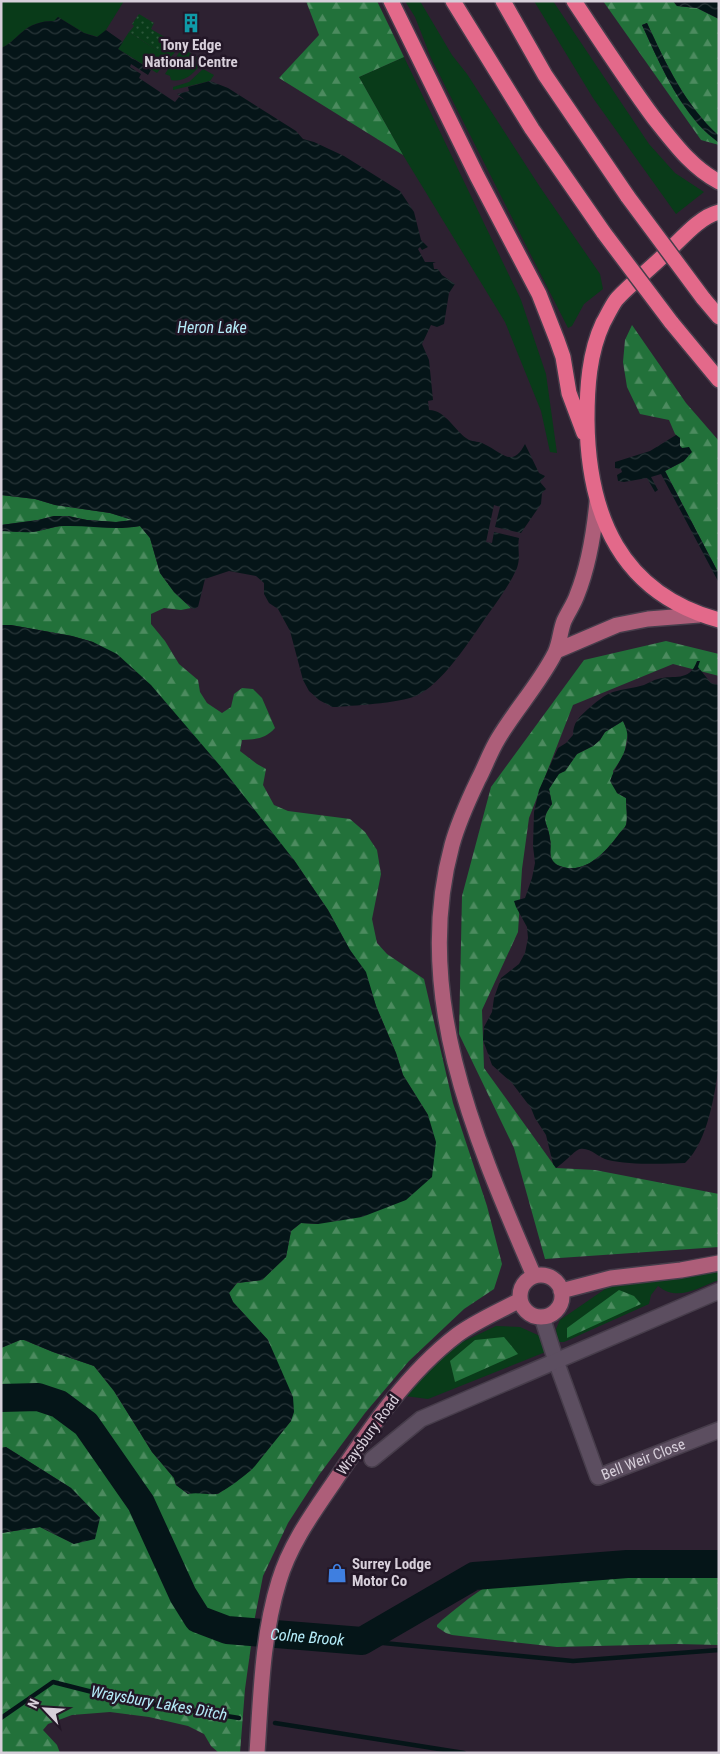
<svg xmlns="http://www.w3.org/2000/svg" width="720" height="1754" font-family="'Roboto Condensed',sans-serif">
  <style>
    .grass { fill: #093b19 }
    .forest { fill: url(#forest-firs) }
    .park { fill: url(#park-dots) }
    .water { fill: url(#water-waves); fill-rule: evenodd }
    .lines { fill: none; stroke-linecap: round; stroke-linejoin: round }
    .stream { stroke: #051518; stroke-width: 4.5 }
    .river { stroke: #051518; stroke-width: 28 }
    .minor-casing { stroke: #473d4b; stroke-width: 18 }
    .major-casing { stroke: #473d4b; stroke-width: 18 }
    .highway-casing { stroke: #473d4b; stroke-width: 18 }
    .minor { stroke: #5c4e60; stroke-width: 15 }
    .major { stroke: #ad5e79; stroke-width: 15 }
    .highway { stroke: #e3698a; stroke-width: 15 }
    .highway-bridge-casing { stroke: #473d4b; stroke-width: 18; stroke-linecap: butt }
    .highway-bridge { stroke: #e3698a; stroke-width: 15 }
    .labels { text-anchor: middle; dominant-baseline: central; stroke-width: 5; stroke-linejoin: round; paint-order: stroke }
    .poi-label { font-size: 15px; font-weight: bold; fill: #d7cfda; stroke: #231727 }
    .street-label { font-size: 15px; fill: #d7cfda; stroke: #231727 }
    .water-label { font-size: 16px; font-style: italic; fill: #b4ebf8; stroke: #231727 }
  </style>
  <defs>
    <pattern id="forest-firs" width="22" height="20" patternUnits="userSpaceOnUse" patternTransform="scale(1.25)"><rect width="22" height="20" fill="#22713a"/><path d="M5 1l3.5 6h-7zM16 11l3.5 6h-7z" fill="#4c8b5f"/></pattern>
    <pattern id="park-dots" width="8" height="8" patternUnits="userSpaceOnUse" patternTransform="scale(1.25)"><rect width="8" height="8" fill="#093b19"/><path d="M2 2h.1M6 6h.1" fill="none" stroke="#2c563a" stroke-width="1.8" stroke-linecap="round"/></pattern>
    <pattern id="water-waves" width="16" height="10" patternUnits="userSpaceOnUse" patternTransform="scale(1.25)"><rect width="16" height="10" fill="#051518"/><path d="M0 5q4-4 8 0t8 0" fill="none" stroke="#293639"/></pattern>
  </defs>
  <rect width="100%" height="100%" fill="#2d2131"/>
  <path class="grass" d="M1,1H124L106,30L98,37L84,33L58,17L55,21C41,21 31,24 21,33C14,39 9,45 1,48Z
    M405,1H420L452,55L467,74L540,187L600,274L603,289L584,304L572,326L568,328L431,58L415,17Z
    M534,1H553L649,144L675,173L704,192L676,214L593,98Z
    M129,32L160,52L165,44L176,51L157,73L118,49Z
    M182,48L203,61C195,72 186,83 171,80L170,76L165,74Z
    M404,57L521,300L546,374L557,453L550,452L541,411L505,322L403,155L359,77Z
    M203,69L214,75L210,81L173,90V87L189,82Z
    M719,1270V1280C697,1288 678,1302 658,1286L651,1295L649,1304L564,1342H559L557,1338L556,1329L560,1320L608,1287L623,1282Z
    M496,1326L520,1327L540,1336L548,1351L428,1399L405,1396L454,1346Z"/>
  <path class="forest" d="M306,1H377L404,57L359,77L403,155L279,78L319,35Z
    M603,1H673L677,6L697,8L719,19V136C685,105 666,64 647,23L642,25C658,60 673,95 698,124C704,131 712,137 719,143V145L701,140Z
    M632,325L686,403L719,441V574L665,471L684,461L682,448L680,446V438L675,434L669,420L640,414L627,387L623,362L625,340Z
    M1,495L35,499L55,505L110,513L134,520L116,522L87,520L68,516H54L38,520L1,525Z
    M89,525C108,528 122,529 140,526L150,538L160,573L174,592L191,608L181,610L164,608L151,614V624L165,641L179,664L198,680L200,692L207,703L222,713L231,707L234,694L242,688L253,689L262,698L275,728C265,739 257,739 242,740L240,751L257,764L266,769L263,785L274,805L288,811L350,819L365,832L377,850L381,874L372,919L377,943L387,954L424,979L453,1103L487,1206L502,1264L494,1289L464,1309L409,1361L365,1413L319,1475L288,1523L263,1576L255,1617L245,1689L240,1753H219L211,1746L204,1734L188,1726L149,1717L110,1712L72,1715L48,1724L43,1730L57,1745L60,1753H1V1533L40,1527L74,1544L100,1518L71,1488L6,1447L1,1448V1348L20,1340H24L53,1352L94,1366L114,1391L152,1452L174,1478L176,1485L188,1494L196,1492L218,1494L250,1471L291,1421L268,1340L233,1302L229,1293L237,1283L262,1280L286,1257L291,1231L301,1223L318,1224L428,1115L403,1075L396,1053L376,1006L365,972L350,950L328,910L294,860L93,642L72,636L11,625H1V531L33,532L60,526Z
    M666,641L719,654V676L673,664L573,705L529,818L522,869L518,932L482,1010L484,1068L556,1168L595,1170L719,1194V1247L545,1259L514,1148L459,1034L462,896L491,787L584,660Z
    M623,721L628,733L624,755L613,771L617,793L626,798C626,806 628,817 626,825C625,828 621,831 619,834C607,850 587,874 563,867C560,866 556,865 553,862C548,854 552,847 550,839C548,821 539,822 552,804L549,789L559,773L565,771L577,754L593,746L600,740L605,732Z
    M619,1290L634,1296L641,1304L567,1338V1328Z
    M504,1337L518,1354L455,1382L450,1361L475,1340Z
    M668,1568L719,1578V1645L677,1644L557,1647L452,1635L446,1633L437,1627V1625L442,1620C473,1595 488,1580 527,1572Z"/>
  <path class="park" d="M139,14L154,23L151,29L168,39L160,52L129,32L134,26L132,24Z"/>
  <path class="water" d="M673,1H719V19L697,8L677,6Z
    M58,17L84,33L97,37L106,30L123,42L118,49L151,70L148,75L131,64L130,67L141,74L139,78L175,102L179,97L185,100L177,94L189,91L188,87L210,81L228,88L296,131L303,139L314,142L344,156L400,191L414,212L421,240L428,247L422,250L420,247L418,249L425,262H436L433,263L434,269H438L442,275L455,284L449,293L444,324L437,327L431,325L422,344L429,360L433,400L428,401L429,410C446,410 455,432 469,440C473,442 480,441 484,444C502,452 512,469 525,444L539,473L545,476L540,482L546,489L542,493L541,504L521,533L495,527L500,507L494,505L486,542L492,543L494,532L519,538C517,549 521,556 517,568C510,584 499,599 489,613C471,638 447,678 420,694C406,703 357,705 338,707H332L319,700L309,691L303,680L290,631L278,609L269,603L264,594V583L256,576L229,571L205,579L198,607L194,609L191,608L174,592L160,573L150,538L140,526C113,531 91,525 63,526C53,526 43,531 32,532C22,533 11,531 1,531V525L38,520L54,516H68L87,520L116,522L132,520L110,513L55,505L35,499L1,495V48C9,45 14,39 21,33C31,24 41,21 54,21Z
    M647,23C666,64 685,105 719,136V143C712,137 704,131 698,124C673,95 658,60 642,25Z
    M676,435L680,438V446L682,448L689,447L692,452L684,461L665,471L719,574V583L661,474L651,477L658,490L655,492L647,478L624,482L618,481L617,475L622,472L621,469L615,468V462L650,451Z
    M1,625H11L72,636L93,642L117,654L151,685L222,768L294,860L328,910L350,950L366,972L376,1006L396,1053L403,1075L428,1115L436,1142L432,1177L406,1200L362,1217L318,1224L301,1223L291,1231L286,1257L262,1280L237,1283L229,1293L233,1302L268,1340L293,1397L294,1412L291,1421L255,1466C250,1472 223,1493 216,1494C207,1495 198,1492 188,1494L176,1485L174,1478L152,1452L114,1391L94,1366L53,1352L24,1340H20L1,1348Z
    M697,661H700L698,667L711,683L719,685V1064C715,1093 708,1142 685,1163C665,1164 628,1165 608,1160C599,1158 590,1147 580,1149C575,1150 563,1164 556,1168L553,1164L546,1135L535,1118L531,1108L512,1083L492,1065L483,1040L484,1027L492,1012L494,998L501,978L519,964L525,953L528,938L527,927L516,907L514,901L525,898L532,878L535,863L533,846L534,812L539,790L558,748L566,743L573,735C573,723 579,717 588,709C595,703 604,695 613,692C623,689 634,688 644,685C649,683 653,680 658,679C674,674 689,683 697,661ZM623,721C636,746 618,758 610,781L617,793L626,798C626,806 628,818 626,825C625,828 621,831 619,834C607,850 587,874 563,867C560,866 556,865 553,861C548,854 552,847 550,839C548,821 539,822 552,804L549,789L559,774L565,771L577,754L593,746L600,740L605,732Z
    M6,1447L71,1488L100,1518L95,1539L74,1544L40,1527L1,1533V1448Z"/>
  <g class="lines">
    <path class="stream" d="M362,1641L573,1661L719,1650
      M1,1718L53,1682L120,1699L239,1718
      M275,1723L464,1753"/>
    <path class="river" id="s1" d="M1,1398L38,1397L59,1404L86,1424L141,1503L183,1595L198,1619L227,1630L362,1641L474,1576L627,1564H719"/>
    <defs>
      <g id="minor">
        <path id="s2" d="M542,1317L556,1361L598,1477L719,1430"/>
        <path d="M372,1459L421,1419L719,1291"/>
      </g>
      <path id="major" d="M556,651L617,625L648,619L699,615
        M520 1296a21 21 0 1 1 42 0a21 21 0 1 1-42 0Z
        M534,1276C476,1141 411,995 452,845C458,823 468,801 478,780C485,767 490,752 498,739C515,710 540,683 555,653C560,643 560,631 564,621C568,612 574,604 577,595C589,565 594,533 597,502
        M561,1291L611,1278L681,1270L719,1263
        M257,1753C261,1695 262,1636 279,1581C290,1544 313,1513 334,1482C369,1430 406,1374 457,1335C476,1321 500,1311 520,1300"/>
      <path id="highway" d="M391,1L477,176L539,294L557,340L563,357L569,393L584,433
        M453,1L532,129L604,233
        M503,1L545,75L628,197
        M574,1C600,40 626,80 654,118C674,143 691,167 719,182
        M719,212C698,217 679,242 663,256C650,269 627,287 616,300C611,307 607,316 603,323C589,353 587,388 587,420C588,515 620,593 719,620
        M703,298L719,317
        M671,322L719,380"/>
    </defs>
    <use href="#minor" class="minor-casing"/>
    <use href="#major" class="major-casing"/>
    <use href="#highway" class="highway-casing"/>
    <use href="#minor" class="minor"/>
    <use href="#major" class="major"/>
    <use href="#highway" class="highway"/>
    <defs>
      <path id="highway-bridge" d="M628,197L703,298
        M604,233L671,322"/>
    </defs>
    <use href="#highway-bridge" class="highway-bridge-casing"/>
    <use href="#highway-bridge" class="highway-bridge"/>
  </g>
  <defs>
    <symbol id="building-bare" viewBox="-9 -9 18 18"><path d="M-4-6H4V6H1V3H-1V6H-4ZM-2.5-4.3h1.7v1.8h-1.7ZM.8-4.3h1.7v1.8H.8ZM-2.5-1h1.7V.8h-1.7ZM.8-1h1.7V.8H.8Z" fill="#0f9aa8" stroke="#231727" stroke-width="2.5" paint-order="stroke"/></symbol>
    <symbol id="shop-bare" viewBox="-9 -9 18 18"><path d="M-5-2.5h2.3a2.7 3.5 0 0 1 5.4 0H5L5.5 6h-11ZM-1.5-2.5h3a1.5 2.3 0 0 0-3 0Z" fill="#3f7fe0" stroke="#231727" stroke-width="2.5" paint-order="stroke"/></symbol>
  </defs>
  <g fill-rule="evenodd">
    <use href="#building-bare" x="177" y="9" width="28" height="28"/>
    <use href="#shop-bare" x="323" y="1559" width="28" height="28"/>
  </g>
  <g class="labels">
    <g class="poi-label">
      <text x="191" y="45">Tony Edge<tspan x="191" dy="17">National Centre</tspan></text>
      <text x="352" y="1564" text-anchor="start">Surrey Lodge<tspan x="352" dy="17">Motor Co</tspan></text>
    </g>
    <g class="street-label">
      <text transform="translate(368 1435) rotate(-54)">Wraysbury Road</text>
      <text stroke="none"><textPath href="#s2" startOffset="218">Bell Weir Close</textPath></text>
    </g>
    <g class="water-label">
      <text x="212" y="327">Heron Lake</text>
      <text stroke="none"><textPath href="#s1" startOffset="430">Colne Brook</textPath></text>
      <text transform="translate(159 1703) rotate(10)">Wraysbury Lakes Ditch</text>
    </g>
  </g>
  <rect width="720" height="1754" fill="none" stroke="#d7cfda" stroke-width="5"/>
  <g transform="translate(45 1709) rotate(295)" stroke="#231727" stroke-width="4" paint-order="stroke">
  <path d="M0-4L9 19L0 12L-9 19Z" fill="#d7cfda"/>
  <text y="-8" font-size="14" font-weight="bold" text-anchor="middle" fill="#d7cfda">N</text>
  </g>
</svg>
